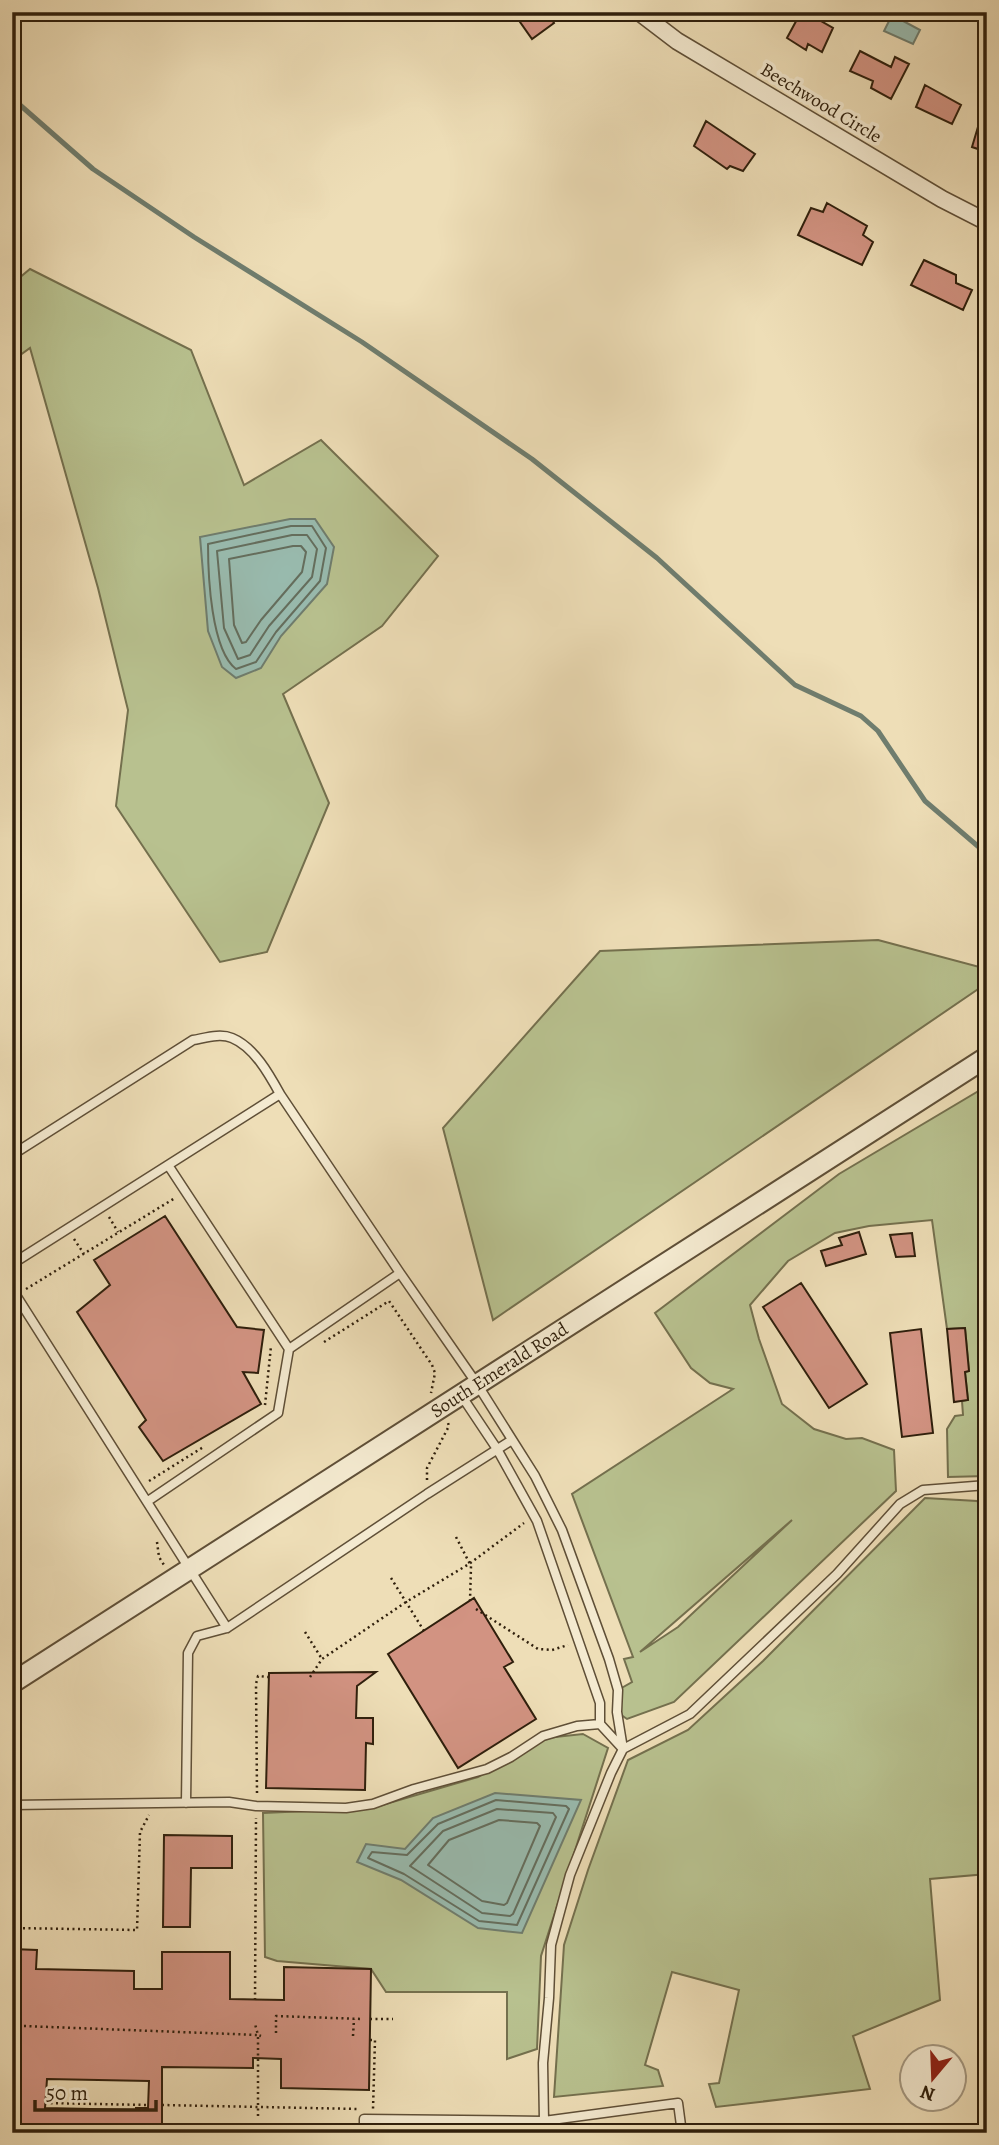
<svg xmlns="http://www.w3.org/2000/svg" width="999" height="2145" font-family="Alegreya,serif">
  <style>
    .green { fill: #b8c18f; stroke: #74704e; stroke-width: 2; fill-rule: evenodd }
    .water { fill: #99bcb0; stroke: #6f7d6e; stroke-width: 2 }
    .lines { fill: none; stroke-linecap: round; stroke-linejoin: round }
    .shore { stroke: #646e5e; stroke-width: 2 }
    .stream { stroke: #6f7d6e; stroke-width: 5 }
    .building { fill: #d29382; stroke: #2f1f0c; stroke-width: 2; fill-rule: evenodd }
    .service-casing { stroke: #5f4f37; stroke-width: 11 }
    .minor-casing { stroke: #5f4f37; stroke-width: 19 }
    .tertiary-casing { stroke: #5f4f37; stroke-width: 23 }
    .path { stroke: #2f1f0c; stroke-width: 2.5; stroke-dasharray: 2 3.5; stroke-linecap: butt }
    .service { stroke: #f4ead0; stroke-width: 8 }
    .minor { stroke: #f4ead0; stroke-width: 16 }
    .tertiary { stroke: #f4ead0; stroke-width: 19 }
    .labels { text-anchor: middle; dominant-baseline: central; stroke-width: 7; stroke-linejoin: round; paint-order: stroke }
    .street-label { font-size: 19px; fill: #2f1f0c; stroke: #f4ead0 }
  </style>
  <rect width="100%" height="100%" fill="#eedeb7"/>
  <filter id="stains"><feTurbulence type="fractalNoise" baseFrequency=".00286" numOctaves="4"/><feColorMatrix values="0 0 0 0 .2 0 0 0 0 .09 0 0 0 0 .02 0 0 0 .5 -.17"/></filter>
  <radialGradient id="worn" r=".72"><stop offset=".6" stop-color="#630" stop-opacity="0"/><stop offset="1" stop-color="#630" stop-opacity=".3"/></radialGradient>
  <path class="green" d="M30,269L191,350L244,485L321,440L438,556L382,626L283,694L329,803L267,952L220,962L116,806L128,710L98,588L30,348L12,361V284Z
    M878,940L987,969V983L493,1320L443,1128L600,951Z
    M987,1086V1476L948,1477L947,1429L955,1416L963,1415L962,1401L968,1400L965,1372L969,1371L965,1328L947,1329L932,1220L869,1226L835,1233L788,1261L750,1305L759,1339L782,1404L814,1429L846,1439L862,1438L894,1450L896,1491L674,1702L627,1719L617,1712L618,1690L632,1682L624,1659L633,1657L572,1494L733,1389L710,1383L691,1368L655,1313L839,1174ZM792,1520L678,1627L640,1652Z
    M925,1498L977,1501L987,1516V1874L930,1879L940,2000L853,2036L870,2089L716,2107L709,2084L719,2083L739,1990L672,1972L645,2065L658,2070L663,2086L554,2097L564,1945L588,1870L628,1760L688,1730L763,1661Z
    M583,1734L608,1748L541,1956L537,2049L507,2059V1992H386L371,1969L277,1961L265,1957L263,1813L372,1808L478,1777L546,1738Z"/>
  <path class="water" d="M892,15L920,30L913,44L884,31Z
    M290,519H315L334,547L327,584L281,636L261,668L236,678L222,667L208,631L200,537Z
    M495,1793L581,1800L522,1933L478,1928L401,1880L357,1862L366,1844L405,1849L433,1818Z"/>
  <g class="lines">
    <path class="shore" d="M291,526H312L326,548L320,581L276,632L256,662L236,669C211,650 208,575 208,544Z
      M292,535H307L317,549L312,577L269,626L250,655L238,659L224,628L217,551Z
      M293,546H301L306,552L302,572L261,620L246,642L242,643L234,625L229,559Z
      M496,1800L566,1806L569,1809L517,1925L479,1921L404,1874L368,1858L372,1852L407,1855L438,1824Z
      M497,1809L553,1813L556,1817L513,1914L510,1916L482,1913L410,1866L443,1831Z
      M499,1820L537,1823L540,1826L507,1903L504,1905L482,1901L428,1865L449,1840Z"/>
    <path class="stream" d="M12,98L93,169L194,237L362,342L532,459L657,558L795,685L861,716L878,731L925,801L987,854"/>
  </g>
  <path class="building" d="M513,12H547L554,23L532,39Z
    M801,12H805L833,28L822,52L808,44L806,50L787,38Z
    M860,51L891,67L895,57L909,64L891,99L871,88L873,81L850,71Z
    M925,85L961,105L952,124L916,107Z
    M983,110H987V152L972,147Z
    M706,121L755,154L743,171L730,166L727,169L694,146Z
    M827,203L867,226L863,235L873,242L862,265L798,235L811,208L823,212Z
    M924,260L956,275V283L972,290L963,310L911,285Z
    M165,1216L237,1327L264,1330L258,1373L243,1372L261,1404L163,1461L139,1427L146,1420L77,1312L110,1285L94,1260Z
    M859,1232L866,1254L826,1266L821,1251L842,1245L839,1238Z
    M912,1233L915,1256L896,1257L890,1235Z
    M801,1283L867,1384L829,1408L763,1307Z
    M965,1328L969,1371L965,1372L968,1400L954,1402L947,1329Z
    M921,1329L933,1433L902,1437L890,1333Z
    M474,1598L513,1662L504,1667L536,1719L458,1768L388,1654Z
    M376,1672L357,1686L356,1718H373V1744L366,1743L365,1790L266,1788L269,1673Z
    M164,1835L232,1836V1868H191L190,1927H163Z
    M12,1949L37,1950L36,1969L134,1971V1989H162V1952H230V1999L284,2000V1967L371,1969L369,2090L281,2088V2059L253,2058V2068L162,2067V2133H12ZM47,2079L149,2081L148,2108H136V2110L45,2108Z"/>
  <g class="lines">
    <defs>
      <path id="service" d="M12,1155L193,1040C205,1038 220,1033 232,1038C254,1047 269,1074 280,1094
        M168,1165L289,1349
        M12,1264L280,1094L400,1273L477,1384L535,1476L562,1530L609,1659L618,1690L617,1712L623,1749
        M12,1289L227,1628
        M461,1395L497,1449L537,1521L600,1703V1724L623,1749
        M148,1501L278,1413L289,1349L400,1273
        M12,1714V1732
        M186,1803L188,1653L197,1636L227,1628L427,1494L512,1440
        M12,1805L229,1802L256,1806L346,1808L373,1804L414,1789L487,1769L511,1757L543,1736L577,1726L600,1724
        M544,2121L543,2063L549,1998L551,1945L570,1875L611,1773L623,1749L690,1714L837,1574L900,1504L923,1490L987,1485
        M364,2133V2119L544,2121L678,2103L682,2133"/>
      <path id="minor" d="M639,12L677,41L942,199L987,222"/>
      <g id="tertiary">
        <path id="s1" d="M12,1683L987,1057"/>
      </g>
    </defs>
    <use href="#service" class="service-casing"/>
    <use href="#minor" class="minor-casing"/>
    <use href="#tertiary" class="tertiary-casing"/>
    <path class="path" d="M109,1217L118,1232
      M74,1239L84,1254
      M26,1289L175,1198
      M324,1342L389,1301L432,1365L435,1373L431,1393
      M265,1405L271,1346
      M427,1480V1468L449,1426L448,1423
      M149,1481L205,1446
      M456,1537L471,1566L470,1601
      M157,1542L159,1557L164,1565
      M391,1578L424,1631
      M476,1609L538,1649L552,1650L568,1645
      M305,1632L322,1659
      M310,1677L322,1659L406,1602L469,1564L524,1523
      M257,1793L256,1684L258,1676L268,1677
      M12,1928L137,1930L140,1832L149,1815
      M255,2000L256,1818
      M370,2019H393
      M24,2026L258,2035L255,2024
      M276,2033V2016L362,2019
      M353,2036L354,2019
      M370,2040H375L373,2109
      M45,2103L148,2105
      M162,2105L359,2109
      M258,2116V2035L261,2036"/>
    <use href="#service" class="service"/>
    <use href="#minor" class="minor"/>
    <use href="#tertiary" class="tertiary"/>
  </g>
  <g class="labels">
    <g class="street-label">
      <text transform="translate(821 103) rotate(31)">Beechwood Circle</text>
      <text stroke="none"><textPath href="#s1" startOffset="579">South Emerald Road</textPath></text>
    </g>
  </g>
  <rect width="999" height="2145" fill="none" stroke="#eedeb7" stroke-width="42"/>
  <rect x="14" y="14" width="971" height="2117" fill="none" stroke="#2f1f0c" stroke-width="3.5"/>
  <rect x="21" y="21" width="957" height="2103" fill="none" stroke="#2f1f0c" stroke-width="2"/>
  <g transform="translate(933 2078) rotate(199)"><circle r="33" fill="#f4ead0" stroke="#a59982" stroke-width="2"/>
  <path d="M0-5L12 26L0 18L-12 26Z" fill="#8f2418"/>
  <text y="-10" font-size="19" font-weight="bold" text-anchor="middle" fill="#2f1f0c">N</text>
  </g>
  <path d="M35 2100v10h121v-10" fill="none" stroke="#2f1f0c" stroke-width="3.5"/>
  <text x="46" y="2100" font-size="21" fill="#2f1f0c" stroke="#f4ead0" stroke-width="5" paint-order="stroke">50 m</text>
  <rect width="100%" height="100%" filter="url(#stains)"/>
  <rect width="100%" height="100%" fill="url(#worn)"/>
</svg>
